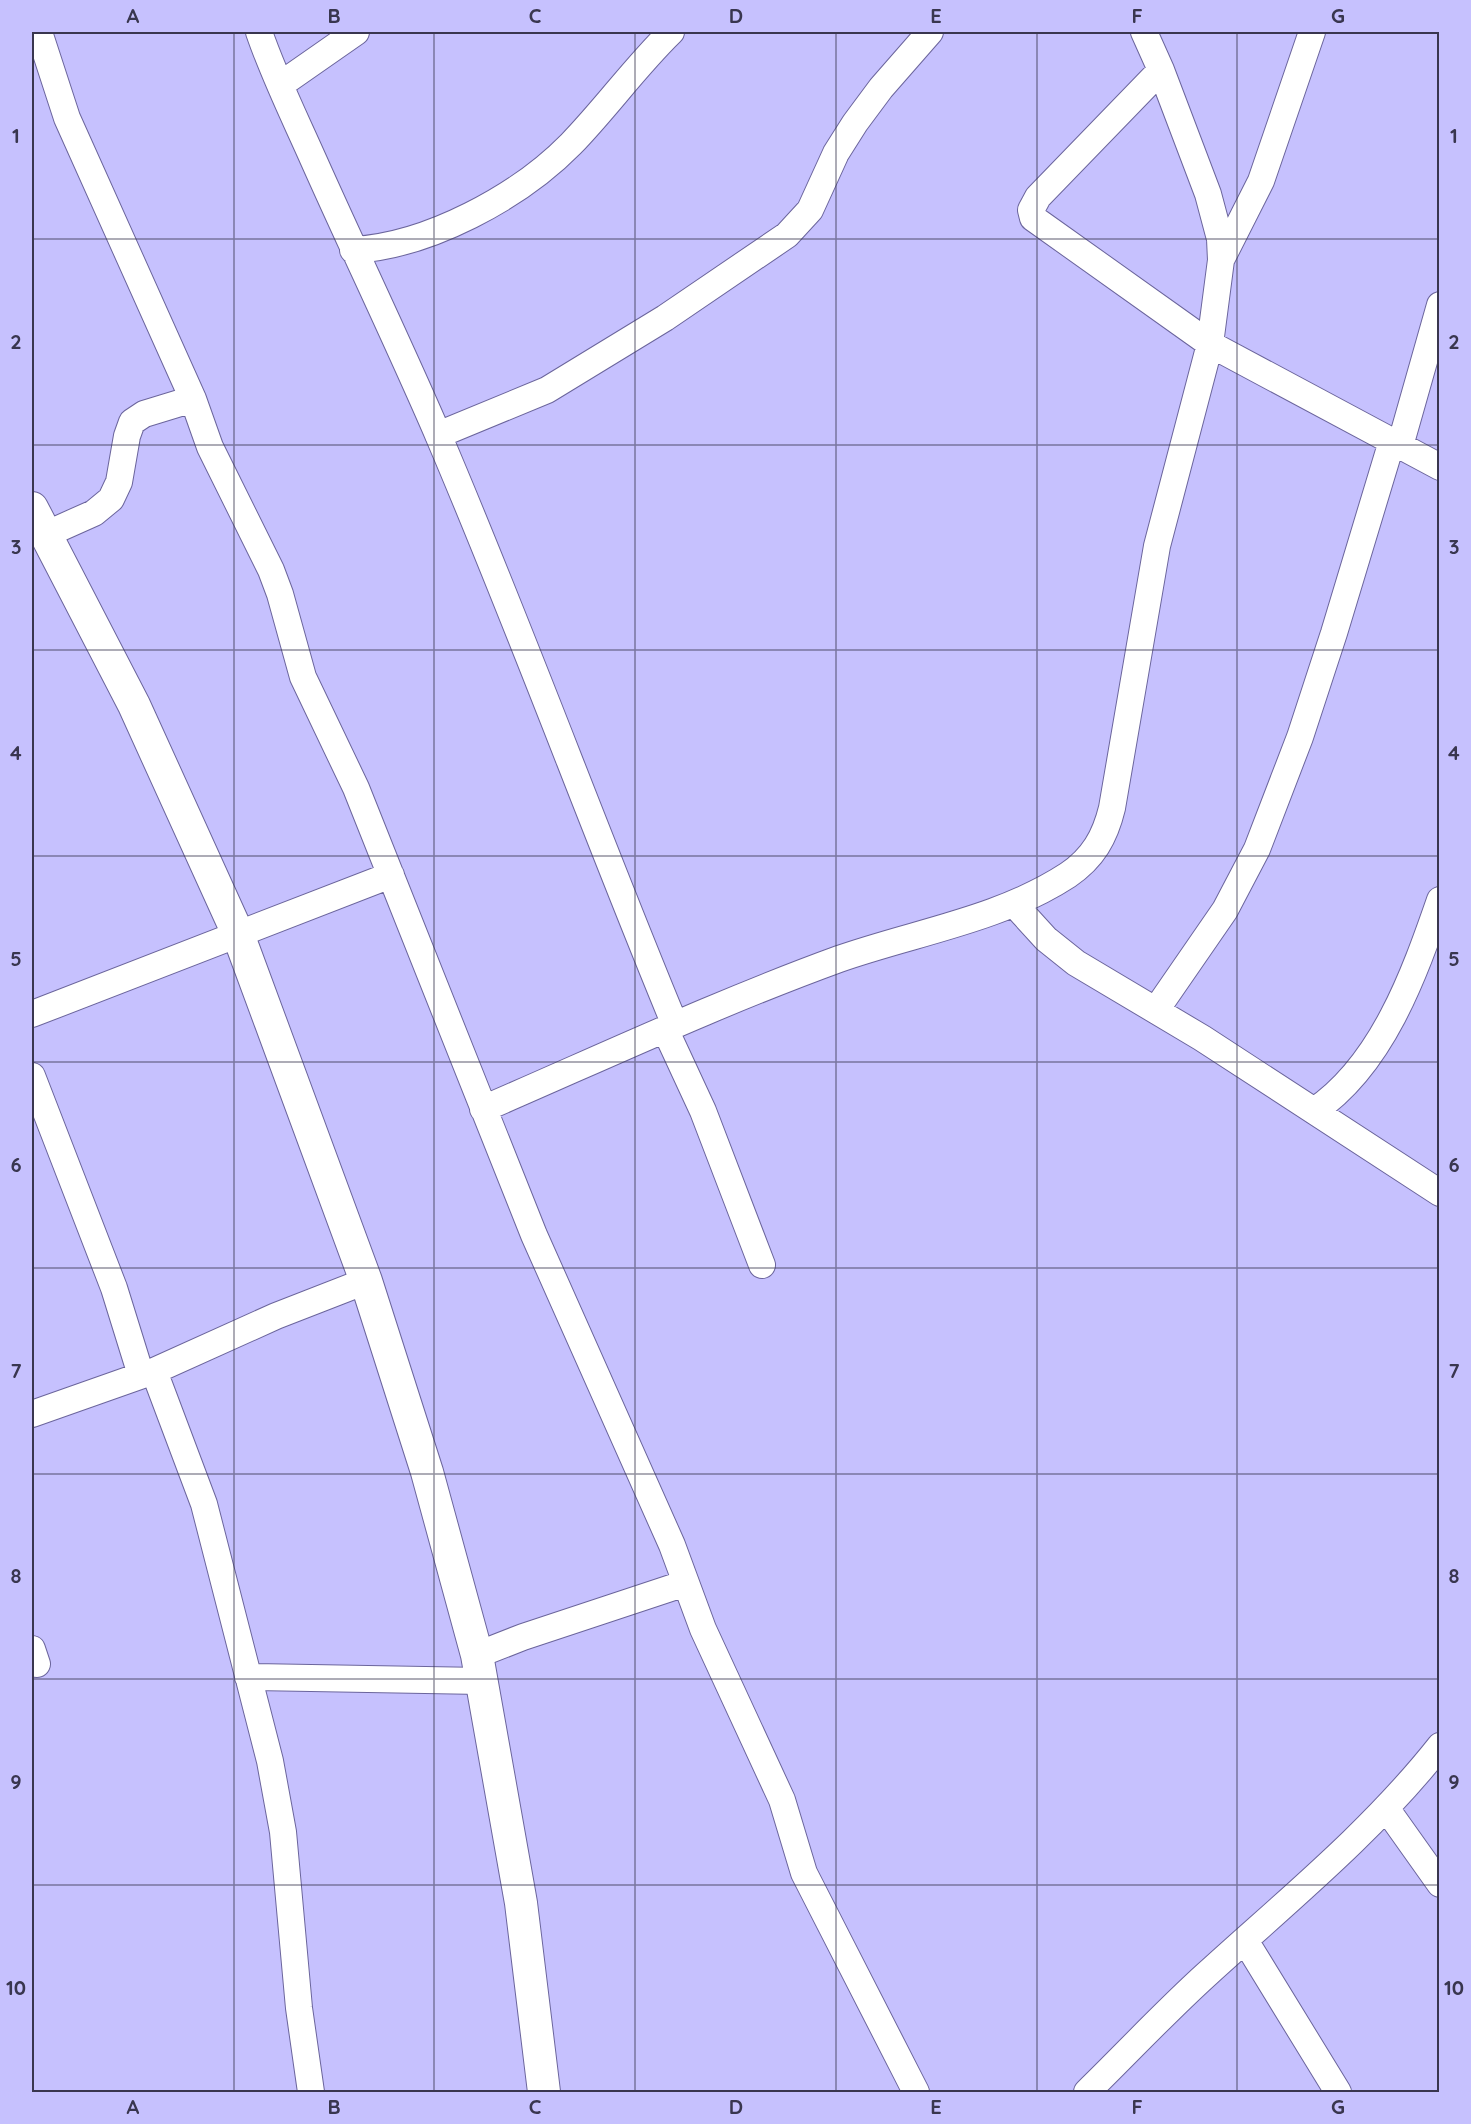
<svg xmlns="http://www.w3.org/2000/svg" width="1471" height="2124" font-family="Quicksand,sans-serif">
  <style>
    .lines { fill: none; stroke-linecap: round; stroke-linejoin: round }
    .minor-casing { stroke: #6b659c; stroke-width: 28 }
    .major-casing { stroke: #6b659c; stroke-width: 34 }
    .minor { stroke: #fff; stroke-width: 26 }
    .major { stroke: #fff; stroke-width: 32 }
    .grid { fill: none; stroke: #39364f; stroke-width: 1.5; stroke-opacity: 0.55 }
    .neatline { fill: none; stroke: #39364f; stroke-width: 2 }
    .grid-label { font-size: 20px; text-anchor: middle; font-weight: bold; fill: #39364f }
  </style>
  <rect width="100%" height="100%" fill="#c6c1fe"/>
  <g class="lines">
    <defs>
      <path id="minor" d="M39,32L67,118L193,399L210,447L271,570L280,594L303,677L356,788L534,1235L672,1545L703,1629L782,1800L804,1873L916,2092
        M259,32C274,76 295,118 314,161C355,253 399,344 439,437C522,631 594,830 675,1025
        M1161,70L1038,197L1031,210L1033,218L1210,344L1440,467
        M280,85L356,32
        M353,250C428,246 519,197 571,144C606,108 635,67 671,32
        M1221,260L1261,181L1312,32
        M438,435L547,390L665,318L787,235L810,210L836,153L855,123L881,88L930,32
        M1400,446L1440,305
        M47,534L94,513L111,499L119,482L127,436L132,422L144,414L193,399
        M1015,905L1046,939L1076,963L1202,1038L1440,1193
        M1156,1010L1225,910L1257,849L1300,737L1334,633L1392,441
        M32,1014L391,875
        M665,1029L703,1111L762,1265
        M32,1076L114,1288L141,1375
        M483,1109C601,1058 718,1003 839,959C916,932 999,920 1068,875C1093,858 1105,837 1112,808L1157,546L1210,344L1221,260L1220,239L1208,194L1161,70L1144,32
        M1314,1111C1382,1065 1414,975 1440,900
        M154,1371L204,1504L270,1761L283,1832L299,2008L311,2092
        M32,1414L154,1371L276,1316L366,1281
        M32,1649L37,1664
        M477,1655L523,1637L686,1583
        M248,1677L482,1681
        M1386,1808L1440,1884
        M1246,1942L1338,2092
        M1087,2092C1127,2053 1165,2012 1207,1974C1287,1901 1372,1832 1440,1746"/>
      <path id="major" d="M32,508L134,705L238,934L366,1281L427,1472L477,1655L521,1903L544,2092"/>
    </defs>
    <use href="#minor" class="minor-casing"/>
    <use href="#major" class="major-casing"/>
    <use href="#minor" class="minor"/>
    <use href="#major" class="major"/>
  </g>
  <path class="grid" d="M234,32V2092M434,32V2092M635,32V2092M836,32V2092M1037,32V2092M1237,32V2092M32,239H1440M32,445H1440M32,650H1440M32,856H1440M32,1062H1440M32,1268H1440M32,1474H1440M32,1679H1440M32,1885H1440"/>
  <rect width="1471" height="2124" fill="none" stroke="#c6c1fe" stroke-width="66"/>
  <rect x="33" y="33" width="1405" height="2058" class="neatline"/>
  <g class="grid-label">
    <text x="133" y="23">A</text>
    <text x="334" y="23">B</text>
    <text x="535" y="23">C</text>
    <text x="736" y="23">D</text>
    <text x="936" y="23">E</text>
    <text x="1137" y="23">F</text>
    <text x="1338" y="23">G</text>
    <text x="16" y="143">1</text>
    <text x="1454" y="143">1</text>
    <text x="16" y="349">2</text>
    <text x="1454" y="349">2</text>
    <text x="16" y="554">3</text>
    <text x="1454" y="554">3</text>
    <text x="16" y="760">4</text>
    <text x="1454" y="760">4</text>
    <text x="16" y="966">5</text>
    <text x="1454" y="966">5</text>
    <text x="16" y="1172">6</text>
    <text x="1454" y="1172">6</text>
    <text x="16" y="1378">7</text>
    <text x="1454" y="1378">7</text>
    <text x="16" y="1583">8</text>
    <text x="1454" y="1583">8</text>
    <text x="16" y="1789">9</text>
    <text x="1454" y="1789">9</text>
    <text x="16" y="1995">10</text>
    <text x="1454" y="1995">10</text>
    <text x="133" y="2114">A</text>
    <text x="334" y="2114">B</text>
    <text x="535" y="2114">C</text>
    <text x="736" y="2114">D</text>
    <text x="936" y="2114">E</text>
    <text x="1137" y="2114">F</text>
    <text x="1338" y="2114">G</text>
  </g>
</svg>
